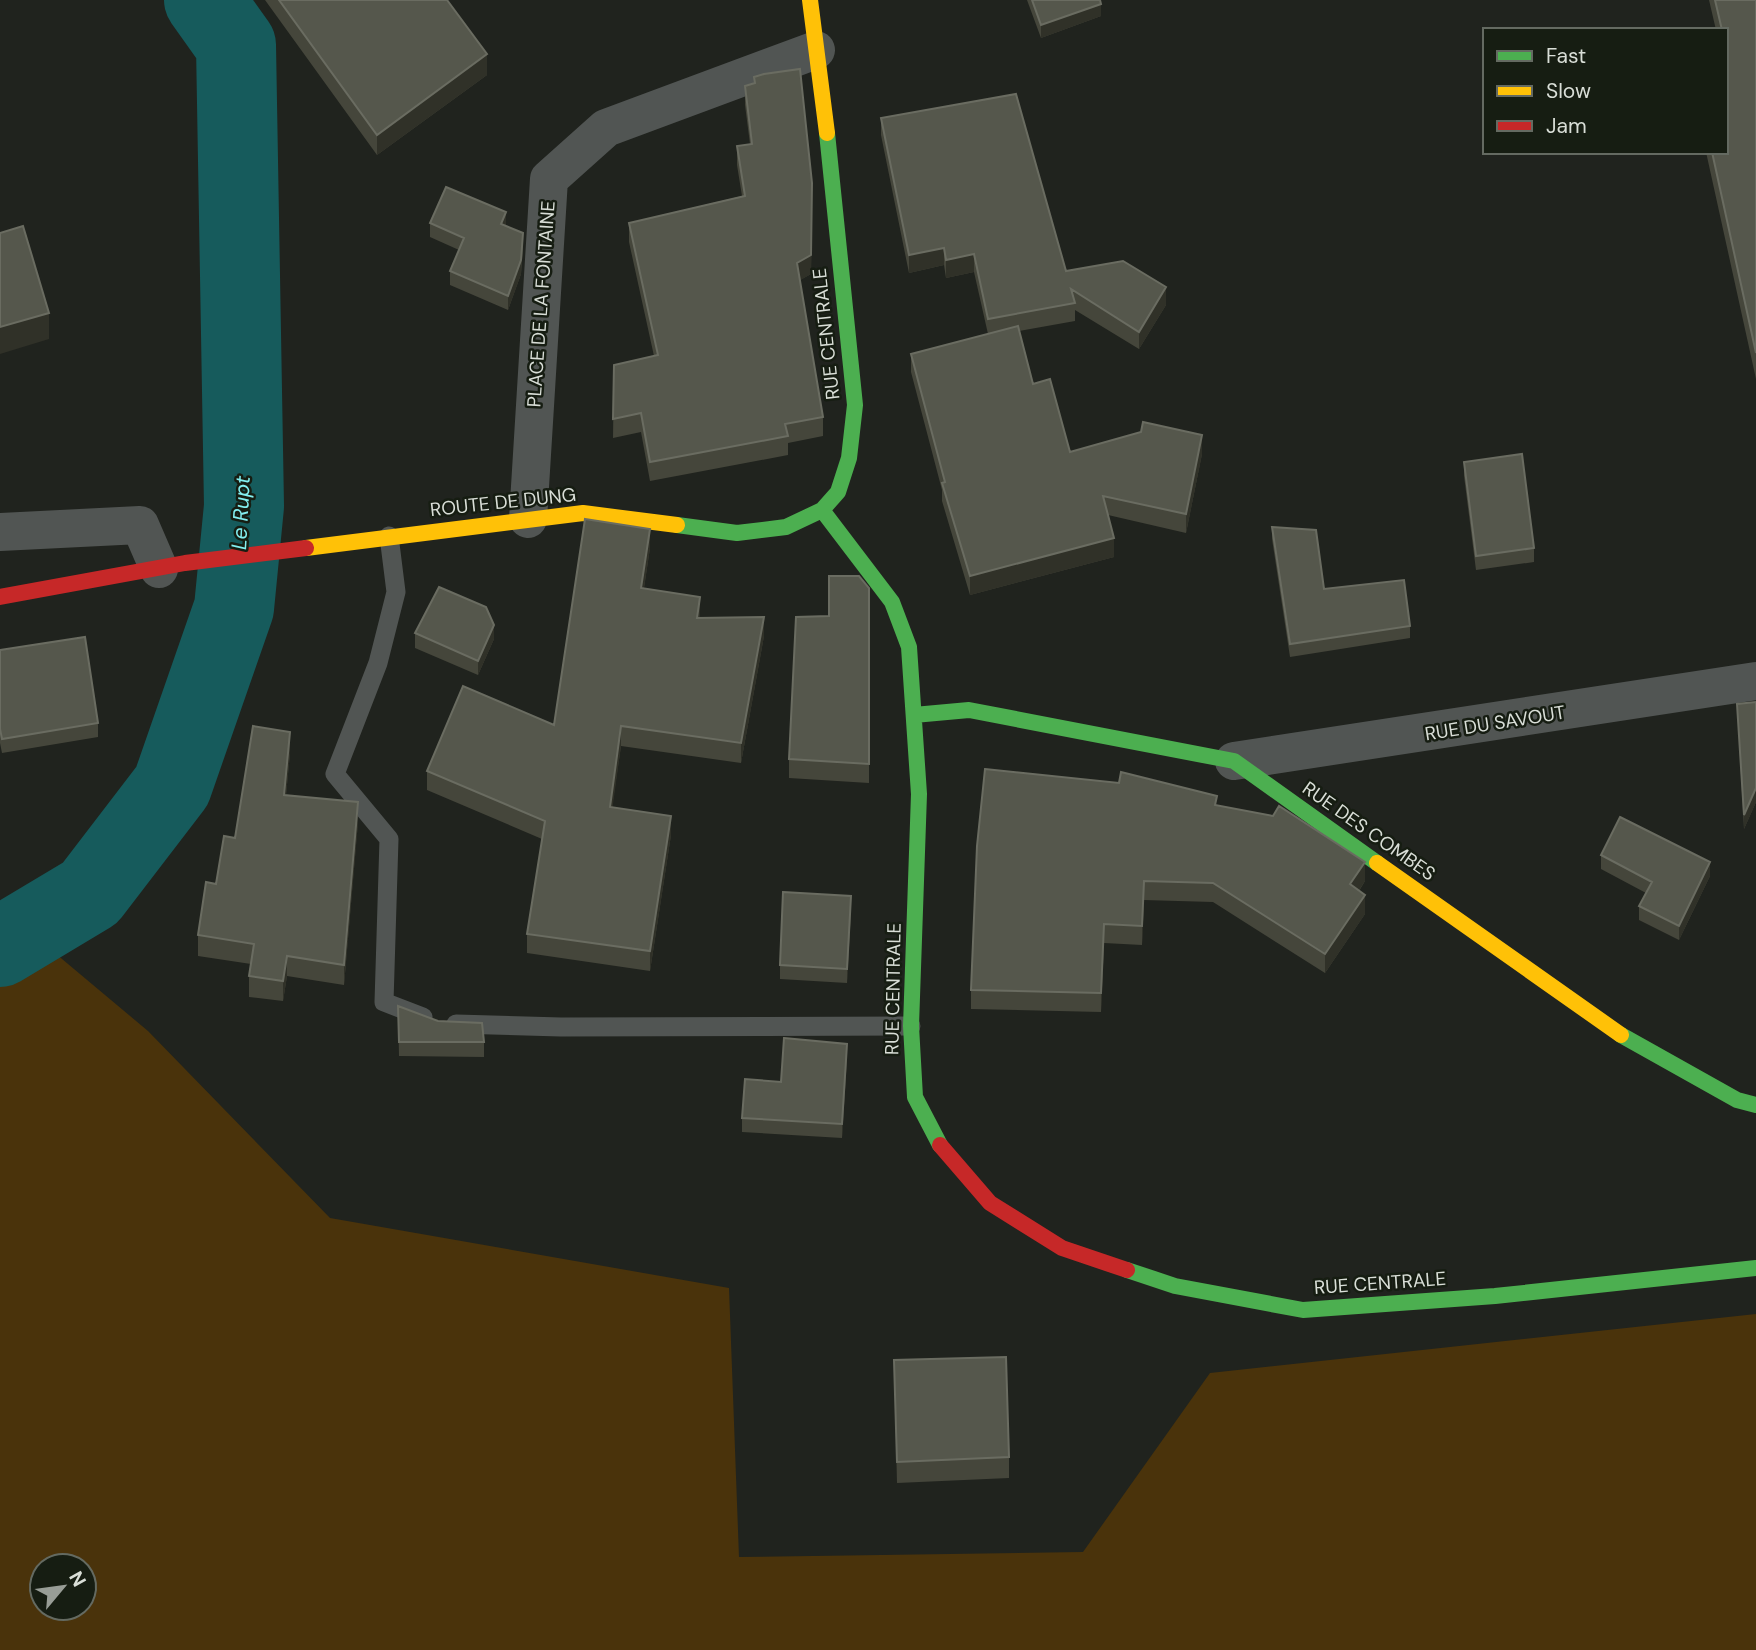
<svg xmlns="http://www.w3.org/2000/svg" width="1756" height="1650" font-family="'DM Sans',sans-serif">
  <style>
    .green { fill: #4a330b; fill-rule: evenodd }
    .lines { fill: none; stroke-linecap: round; stroke-linejoin: round }
    .river { stroke: #165b5c; stroke-width: 80 }
    .lane { stroke: #515553; stroke-width: 19 }
    .street { stroke: #515553; stroke-width: 38 }
    .fast { stroke: #4caf50; stroke-width: 16 }
    .slow { stroke: #ffc107; stroke-width: 16 }
    .jam { stroke: #c62828; stroke-width: 16 }
    .wall { fill: #45463b }
    .shaded-wall { fill: #303128 }
    .building { fill: #55574c; stroke: #6a6c61; stroke-width: 2 }
    .labels { text-anchor: middle; dominant-baseline: central; stroke-width: 5; stroke-linejoin: round; paint-order: stroke }
    .street-label { font-size: 19px; fill: #d9ded7; stroke: #161d12 }
    .water-label { font-size: 21px; font-style: italic; fill: #83eff0; stroke: #161d12 }
  </style>
  <rect width="100%" height="100%" fill="#20231e"/>
  <path class="green" d="M0,907L148,1031L330,1218L729,1288L739,1557L1083,1552L1210,1373L1756,1314V1650H0ZM42,1566H84V1608H42Z"/>
  <g class="lines">
    <path class="river" d="M0,947L90,893L172,786L234,608L244,506L236,45L204,0"/>
    <path class="lane" d="M389,536L396,592L378,663L335,774L389,839L384,1002L423,1017
      M456,1024L561,1027L911,1026"/>
    <path class="street" d="M528,519L549,179L606,128L816,50
      M0,532L140,525L159,569
      M1234,761L1756,681"/>
    <path class="fast" d="M822,510L892,602L909,647L919,794L911,1026L915,1097L940,1145
      M677,525L737,533L786,527L822,510L838,492L849,458L855,405L827,133
      M914,715L969,710L1234,761L1377,863
      M1621,1035L1737,1100L1756,1105
      M1127,1270L1175,1286L1303,1310L1495,1296L1756,1268"/>
    <path class="slow" d="M810,0L827,133
      M306,548L583,513L677,525
      M1377,863L1621,1035"/>
    <path class="jam" d="M0,597L185,563L306,548
      M940,1145L990,1203L1062,1248L1127,1270"/>
  </g>
  <path class="wall" d="M265,0H447L487,75L377,155Z
    M1027,0H1100L1101,16L1041,38Z
    M1709,0H1756V379L1706,152H1726V30H1716Z
    M745,86L812,202L811,274L800,280L823,417V436L788,443V455L650,481L641,432L613,438L614,365L654,356L629,242V223L742,196L737,165V146L750,144L745,105Z
    M881,118L1066,271L1166,305L1139,349L1075,310V321L1019,331L1033,384L1070,452L1202,454L1186,533L1108,515L1114,557L970,595L942,501V490L911,372V354L988,334L974,272L946,278L944,265L909,273L881,135Z
    M430,223L506,226L523,247L521,274L508,310L450,285V271L459,250L430,237Z
    M1464,462L1534,548V562L1476,570L1464,476Z
    M1272,527L1324,589L1410,626V638L1290,657L1272,539Z
    M650,548L644,588L700,618L764,636L741,763L621,746L612,807L671,835L650,971L527,953V934L542,839L427,790V771L554,725Z
    M869,588V783L789,778V759L829,616Z
    M415,633L494,639L478,675L415,648Z
    M0,650L98,723V737L2,753L0,743Z
    M1756,702V802L1744,829L1737,704Z
    M290,753L286,795L358,822L344,985L287,976L283,1001L249,997V976L251,964L198,956V935L216,884L235,838Z
    M1217,805L1365,881L1359,891L1365,914L1325,973L1213,902L1144,900L1142,945L1104,943L1101,1012L971,1009V990Z
    M1601,855L1710,876L1679,940L1639,920V906L1646,893L1601,869Z
    M851,911L847,983L780,979V965Z
    M398,1006L484,1042V1057L399,1056Z
    M847,1058L842,1138L742,1132V1118L781,1082Z
    M894,1360L1009,1457V1478L897,1483Z"/>
  <path class="shaded-wall" d="M1101,4V16L1041,38V25Z
    M487,54V75L377,155V135Z
    M812,202L811,274L797,282V263Z
    M506,212V226L501,224Z
    M523,233L521,274L508,310V296Z
    M944,248V265L909,273V255Z
    M974,254V272L946,278V260Z
    M1166,287V305L1139,349V332Z
    M49,313V339L0,354V327Z
    M1202,435V454L1186,533V514Z
    M650,529V548L641,607V588Z
    M1114,538V557L970,595V576Z
    M700,597V616L697,637V618Z
    M764,617V636L741,763V743Z
    M494,625V639L478,675V661Z
    M621,726V746L610,826V807Z
    M290,732V753L284,816V795Z
    M1756,788V802L1744,829V815Z
    M358,802V822L344,985V965Z
    M671,816V835L650,971V951Z
    M1365,862V881L1350,904V884Z
    M1710,862V876L1679,940V926Z
    M1144,881V900L1142,945V926Z
    M1365,895V914L1325,973V954Z
    M851,896V911L847,983V969Z
    M1104,924V943L1101,1012V993Z
    M287,956V976L283,1001V981Z
    M847,1044V1058L842,1138V1124Z"/>
  <path class="building" d="M279,0H447L487,54L377,135Z
    M1032,0H1100L1101,4L1041,25Z
    M1715,0H1756V353L1712,152H1726V30H1722Z
    M800,69L812,183L811,255L797,263L823,417L785,424L788,436L650,462L641,413L613,419L614,365L658,355L629,223L745,196L737,146L752,144L745,86L755,83L754,77L764,74Z
    M1016,94L1066,271L1123,261L1166,287L1139,332L1071,289L1075,303L988,319L974,254L946,260L944,248L909,255L881,118Z
    M446,187L506,212L501,224L523,233L521,260L508,296L450,271L464,238L430,223Z
    M23,226L49,313L0,327V233Z
    M1018,326L1033,384L1050,379L1070,452L1141,432L1143,422L1202,435L1186,514L1103,496L1114,538L970,576L942,483L945,482L911,354Z
    M1522,454L1534,548L1476,556L1464,462Z
    M585,519L650,529L641,588L700,597L697,618L764,617L741,743L621,726L610,807L671,816L650,951L527,934L545,821L427,771L463,686L554,725Z
    M1272,527L1316,530L1324,589L1404,580L1410,626L1290,644Z
    M829,576H859L869,588V764L789,759L796,617L829,616Z
    M439,587L486,607L494,625L478,661L415,633Z
    M85,637L98,723L2,739L0,729V650Z
    M1756,702V788L1744,815L1737,704Z
    M253,726L290,732L284,795L358,802L344,965L287,956L283,981L249,976L254,944L198,935L206,882L216,884L224,836L235,838Z
    M985,769L1119,783L1121,772L1217,796L1215,805L1273,816L1279,806L1365,862L1350,884L1365,895L1325,954L1213,883L1144,881L1142,926L1104,924L1101,993L971,990L977,846Z
    M1620,817L1710,862L1679,926L1639,906L1652,882L1601,855Z
    M783,892L851,896L847,969L780,965Z
    M398,1006L438,1021L482,1023L484,1042H399Z
    M784,1038L847,1044L842,1124L742,1118L745,1079L781,1082Z
    M1006,1357L1009,1457L897,1462L894,1360Z"/>
  <g class="labels">
    <g class="street-label">
      <text transform="translate(541 304) rotate(-86)">PLACE DE LA FONTAINE</text>
      <text transform="translate(826 334) rotate(-96)">RUE CENTRALE</text>
      <text transform="translate(503 502) rotate(-6)">ROUTE DE DUNG</text>
      <text transform="translate(1495 723) rotate(-9)">RUE DU SAVOUT</text>
      <text transform="translate(1369 831) rotate(35)">RUE DES COMBES</text>
      <text transform="translate(893 989) rotate(-89)">RUE CENTRALE</text>
      <text transform="translate(1380 1283) rotate(-4)">RUE CENTRALE</text>
    </g>
    <g class="water-label">
      <text transform="translate(241 513) rotate(-87)">Le Rupt</text>
    </g>
  </g>
  <rect x="1483" y="28" width="245" height="126" fill="#161d12" stroke="#646a61" stroke-width="2"/>
  <rect x="1497" y="51" width="35" height="10" fill="#4caf50" stroke="#646a61" stroke-width="2"/>
  <text x="1546" y="63" font-size="21" fill="#d9ded7">Fast</text>
  <rect x="1497" y="86" width="35" height="10" fill="#ffc107" stroke="#646a61" stroke-width="2"/>
  <text x="1546" y="98" font-size="21" fill="#d9ded7">Slow</text>
  <rect x="1497" y="121" width="35" height="10" fill="#c62828" stroke="#646a61" stroke-width="2"/>
  <text x="1546" y="133" font-size="21" fill="#d9ded7">Jam</text>
  <g transform="translate(63 1587) rotate(61)"><circle r="33" fill="#161d12" stroke="#646a61" stroke-width="2"/>
  <path d="M0-5L12 26L0 18L-12 26Z" fill="#989d96"/>
  <text y="-10" font-size="19" font-weight="bold" text-anchor="middle" fill="#d9ded7">N</text>
  </g>
</svg>
